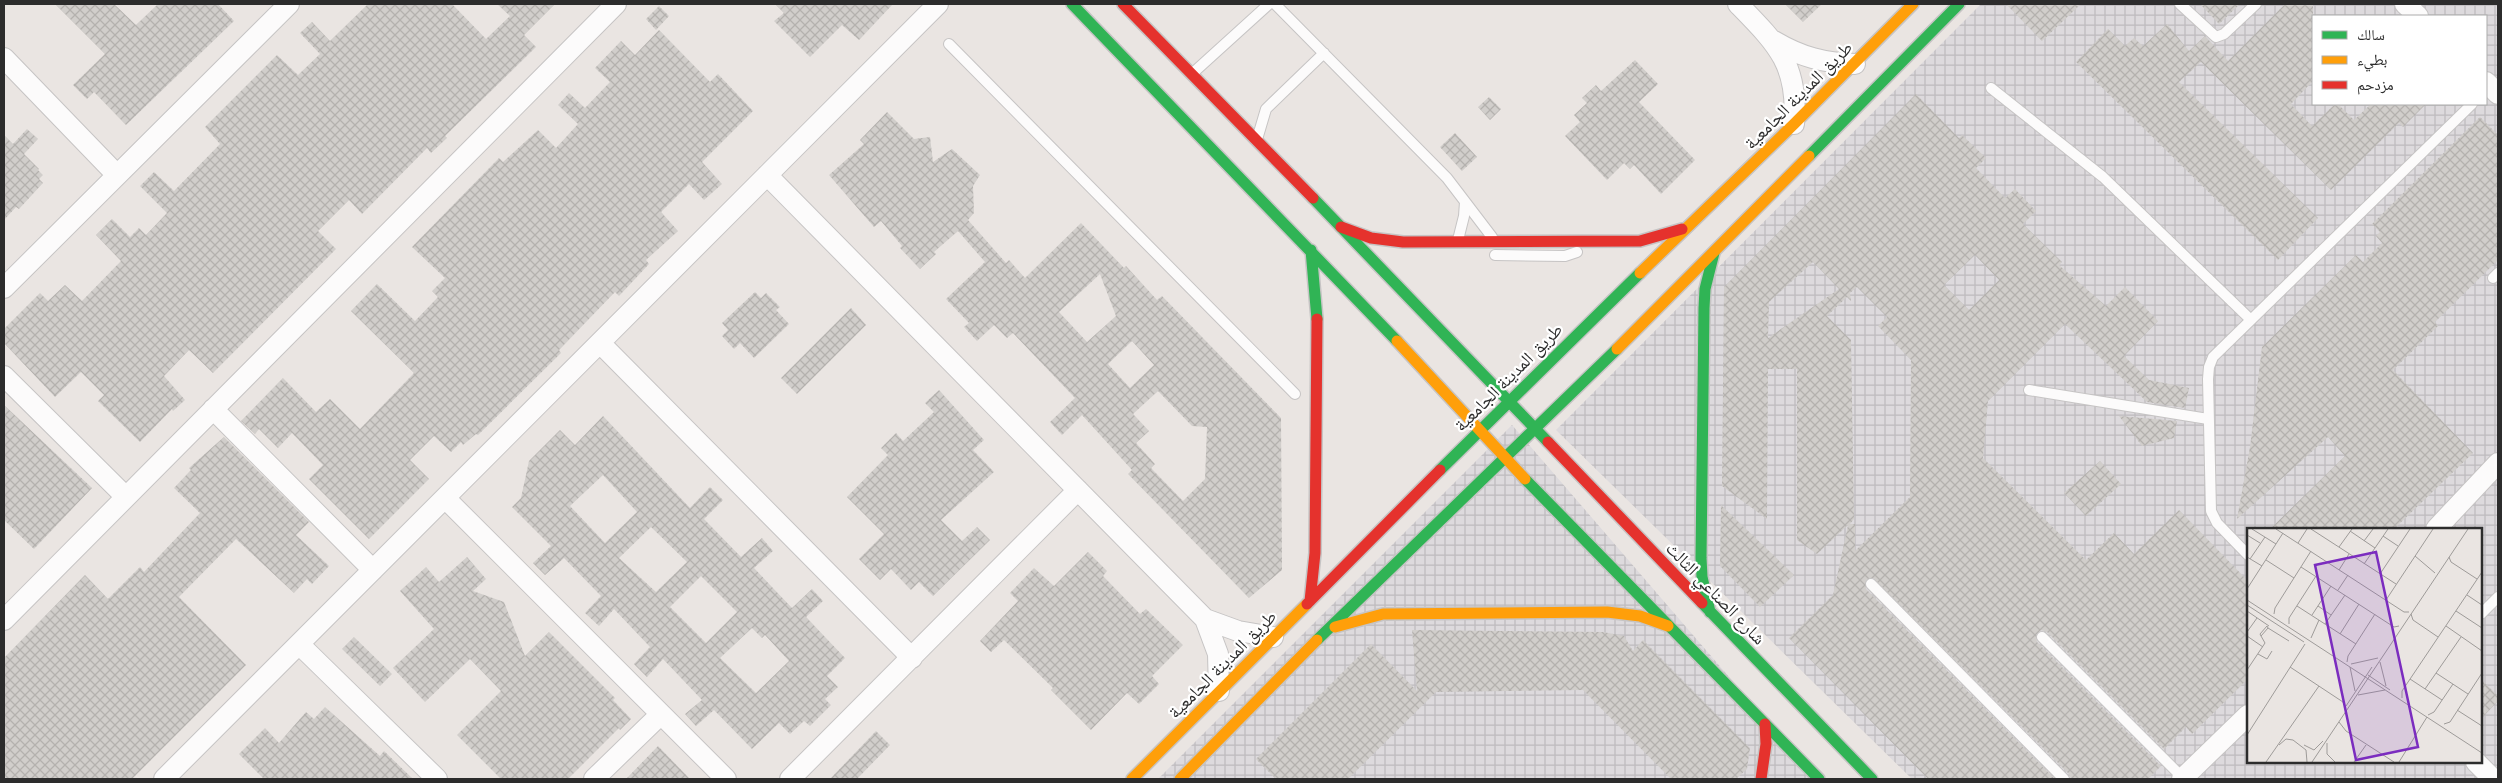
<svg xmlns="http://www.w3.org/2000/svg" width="2502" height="783" font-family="'Public Sans','Noto Naskh Arabic',sans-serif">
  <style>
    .industrial { fill: url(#industrial-grid); fill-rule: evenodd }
    .building { fill: url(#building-cross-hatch); fill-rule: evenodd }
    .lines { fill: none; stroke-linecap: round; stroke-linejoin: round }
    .lane-casing { stroke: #c6c4c4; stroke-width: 12 }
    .street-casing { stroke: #c6c4c4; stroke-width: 22 }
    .fast-casing { stroke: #c6c4c4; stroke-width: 14 }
    .slow-casing { stroke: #c6c4c4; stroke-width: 14 }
    .jam-casing { stroke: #c6c4c4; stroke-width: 14 }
    .lane { stroke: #fcfbfb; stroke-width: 10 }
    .street { stroke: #fcfbfb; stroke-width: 20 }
    .fast { stroke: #30b455; stroke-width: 11 }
    .slow { stroke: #ff9f0a; stroke-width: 11 }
    .jam { stroke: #e5322d; stroke-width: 11 }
    .labels { text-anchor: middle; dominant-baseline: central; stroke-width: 4.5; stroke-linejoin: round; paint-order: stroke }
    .street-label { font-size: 18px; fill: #2c2c2c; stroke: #fff }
    .inset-road { fill: none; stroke: #9e9b99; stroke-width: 1 }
    .view { fill: #7b2cbf; fill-opacity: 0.15; stroke: #7b2cbf; stroke-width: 2.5 }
    .inset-edge { fill: none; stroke: #2c2c2c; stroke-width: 2.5 }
  </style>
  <defs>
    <pattern id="industrial-grid" width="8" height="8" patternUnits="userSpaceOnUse" patternTransform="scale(1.25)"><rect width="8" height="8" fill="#dddadd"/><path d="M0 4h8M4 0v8" fill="none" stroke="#bebbbe"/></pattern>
    <pattern id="building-cross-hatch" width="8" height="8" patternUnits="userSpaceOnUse" patternTransform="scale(1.25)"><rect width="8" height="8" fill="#d1cecb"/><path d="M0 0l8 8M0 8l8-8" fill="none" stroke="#b4b1ae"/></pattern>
  </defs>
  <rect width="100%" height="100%" fill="#eae5e2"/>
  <path class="industrial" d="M1981,4H2498V779H1912L1556,430ZM2313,16H2486V104H2313ZM2248,529H2481V762H2248Z
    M1512,425L1817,779H1158Z"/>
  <path class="building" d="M55,4H114L136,25L158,4H218L234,21L126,125L94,92L87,99L73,85L105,54Z
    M368,4H452L486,39L510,16L497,4H555L524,35L536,47L445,136L447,138L431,153L427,148L362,214L349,200L318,231L336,249L213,373L189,350L164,376L185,400L173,411L172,409L140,442L98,401L104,395L81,372L55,397L4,343V329L40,293L48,301L65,285L82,301L121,261L96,235L112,219L130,237L139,228L146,235L167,213L140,186L154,172L174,191L220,144L205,127L277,55L298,75L320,54L300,33L312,22L330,41Z
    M775,4H893L859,40L842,25L810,57L774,21L784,13Z
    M1785,4H1822L1803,22Z
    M2006,4H2081L2042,41Z
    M2200,4H2240L2219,24Z
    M2285,4H2313V81L2291,104L2312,126L2335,104H2338L2354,120L2371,104H2426L2403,127L2399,123L2331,190L2201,62L2179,82L2318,218L2278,260L2076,62L2108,29L2125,46L2134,38L2143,46L2167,24L2189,51L2205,36L2228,61Z
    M659,6L669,16L656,30L646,19Z
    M659,30L710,82L718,74L753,111L702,162L722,184L704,200L689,184L661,212L678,231L646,260L649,264L619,296L615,292L559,350L561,353L478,435L476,434L463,445L461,442L451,452L434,436L410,460L429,479L369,539L309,479L323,465L292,433L278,448L259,429L255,434L241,421L283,378L316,412L330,399L360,429L414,373L351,311L377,284L415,321L438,297L432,291L445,278L412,247L499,158L503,162L538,130L556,148L578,124L558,105L569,93L585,108L610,82L595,68L621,41L635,55Z
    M1635,60L1658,84L1639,102L1695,160L1661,194L1634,165L1630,169L1624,163L1607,180L1565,136L1580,122L1574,115L1587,103L1582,98L1596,85L1601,91Z
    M1916,94L1959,138L1962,135L1986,158L1976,168L2005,198L2015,189L2036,211L2023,224L2062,262L2059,265L2106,306L2125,287L2158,321L2124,356L2149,380L2189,388L2185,408L2147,402L2065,324L1988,401L1983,458L2086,560L2114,533L2134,554L2179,510L2248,581V679L2192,734L2186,727L2164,749L2047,632L2041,630L2036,635L2037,642L2161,766L2148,779H2071L2069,774L1873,578L1866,580V589L2055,779H1928L1789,638L1833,595L1848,525L1817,554L1797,540V369H1768L1767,519L1722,486L1724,287ZM1975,255L1999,280L1969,310L1944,285ZM1813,262L1839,289L1768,338L1769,302ZM1857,287L1887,317L1878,326L1911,360L1910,497L1855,551V524H1850L1854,519L1851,340L1827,316L1847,297L1851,301L1850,293Z
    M1489,97L1501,109L1490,120L1478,107Z
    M887,112L914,139L930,137L933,162L952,149L980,175L973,186L974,213L968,220L1006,263L1009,260L1025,278L1081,223L1124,268L1126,266L1157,300L1162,296L1281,418L1282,570L1249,598L1128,474L1132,470L1082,415L1062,435L1050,422L1075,398L1013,333L1007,338L994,325L977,341L964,327L969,323L946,299L985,262L958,231L934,252L936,254L920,269L900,248L902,246L881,221L874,227L829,175L864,144L860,140ZM1100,274L1116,316L1087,342L1059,312ZM1132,341L1154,365L1130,388L1108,364ZM1158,391L1192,426L1207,427L1205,479L1183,501L1151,468L1155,464L1136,443L1149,431L1133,414Z
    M2480,117L2498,135V260L2435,322L2438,326L2393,370L2473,453L2394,529H2270L2345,456L2328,437L2237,519L2250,447L2262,347L2356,255L2363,262L2382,243L2376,236L2380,232L2372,224Z
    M27,129L38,139L24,154L39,169L38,170L43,175L39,179L43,183L19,209L16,207L4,220V135L13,144Z
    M1455,133L1477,157L1462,171L1440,147Z
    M755,292L761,298L766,293L780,307L776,310L789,324L754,358L740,343L734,349L722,336L728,330L722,323Z
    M851,308L866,325L797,394L781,378Z
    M939,390L984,440L973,450L994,472L941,520L962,541L977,527L990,540L933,596L919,582L911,590L891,569L880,580L859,559L884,534L847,497L888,455L881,448L896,433L903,441L934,412L925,403Z
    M4,405L92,488L34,549L4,520Z
    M603,416L690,508L710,487L723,500L704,519L741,557L762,538L773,551L754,568L792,608L812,589L823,601L806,617L845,658L827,676L838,687L825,699L831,705L810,726L804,721L790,734L779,723L752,749L714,710L696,726L685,714L702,700L663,659L647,677L634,664L650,647L614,609L599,626L585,613L601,596L564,558L545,575L533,563L551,546L512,507L521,498L529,461L560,430L575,445ZM603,475L637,512L605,543L570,506ZM651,527L687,562L656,592L619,558ZM701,576L737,612L706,643L670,607ZM752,628L762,638L765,635L789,661L756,693L720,658Z
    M2119,416L2177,421L2174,438L2142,446Z
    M224,437L309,522L296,535L329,566L312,584L307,579L294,593L236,539L179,597L246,665L132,779H4V658L85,575L108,599L140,567L144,572L200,513L174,488L191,470L189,468Z
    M2100,461L2121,484L2086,516L2064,493Z
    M1721,505L1794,575L1760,607L1720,566Z
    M1088,552L1107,571L1103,576L1140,614L1146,609L1183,645L1152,676L1159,684L1139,704L1127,693L1091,730L1051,690L1053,688L1004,640L991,652L980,641L1018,601L1010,593L1034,568L1054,586Z
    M467,557L486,579L473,591L504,602L525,656L549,632L615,698L613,700L631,719L620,730L619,728L568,779H501L457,735L501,691L470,659L425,702L393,668L434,629L400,591L426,567L439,582Z
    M1412,630L1603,632L1624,636L1633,651L1643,640L1750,748L1747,769L1736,779H1671L1583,690L1436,692L1348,779H1276L1256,759L1371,644L1417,691Z
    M354,637L392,674L380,686L342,649Z
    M2481,679L2498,696V701L2481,719Z
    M325,707L380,756L384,751L413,779H264L239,754L265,728L279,743L306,712L314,719Z
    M876,731L890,745L857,779H830Z
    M658,746L690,779H626Z"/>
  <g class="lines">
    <defs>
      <path id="lane" d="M1275,4L1447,178L1492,237
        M2180,4L2216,37L2224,34L2256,4
        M949,44L1295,394
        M1194,72L1269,4
        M1991,88L2103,177L2250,319
        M1258,136L1266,109L1324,53
        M1458,240L1464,216L1465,202
        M1495,255L1565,256L1577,252
        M2493,278L2498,273
        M2029,390L2208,419
        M2248,555L2217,523L2211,511L2208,379L2209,367L2213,357L2472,104
        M1871,584L2064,779
        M2481,614L2498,597
        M2042,637L2184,779"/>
      <path id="street" d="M1738,4C1777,44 1799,65 1794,124
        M2405,4L2418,16
        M1774,41C1801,57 1824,63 1855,64
        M4,58L117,175
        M2486,82L2498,94
        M767,175L1205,619L1218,654L1219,691
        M4,288L289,4
        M600,343L912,658
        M4,376L126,497
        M213,409L373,570
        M445,498L726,779
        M2436,529L2498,463
        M1205,619L1238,631L1273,637
        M4,620L616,4
        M299,644L437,779
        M2476,762L2493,779
        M164,779L938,4
        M594,779L661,714
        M790,779L1078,490
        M2182,779L2248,715"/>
      <path id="fast" d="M1072,4L1397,341
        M1809,156L1959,4
        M1313,198L1548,442
        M1311,250L1317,319
        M1440,470L1640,273
        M1525,479L1819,779
        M1702,603L1872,779
        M1710,612L1702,577L1701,558L1704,308L1705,289L1714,253
        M1317,640L1617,349"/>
      <path id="slow" d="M1640,273L1794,124L1913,4
        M1397,341L1525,479
        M1617,349L1809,156
        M1335,627L1383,614L1607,612L1640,616L1668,626
        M1132,779L1307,604
        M1180,779L1317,640"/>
      <path id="jam" d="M1123,4L1313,198
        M1341,227L1371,238L1403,242L1640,241L1682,229
        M1548,442L1702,603
        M1310,601L1315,553L1317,319
        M1307,604L1440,470
        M1761,779L1766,744L1765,724"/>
    </defs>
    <use href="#lane" class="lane-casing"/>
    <use href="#street" class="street-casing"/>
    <use href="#fast" class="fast-casing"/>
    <use href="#slow" class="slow-casing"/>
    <use href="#jam" class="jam-casing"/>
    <use href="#lane" class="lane"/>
    <use href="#street" class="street"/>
    <use href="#fast" class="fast"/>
    <use href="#slow" class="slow"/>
    <use href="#jam" class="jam"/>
  </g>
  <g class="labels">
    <g class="street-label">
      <text transform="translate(1798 95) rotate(-45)">طريق المدينة الجامعية</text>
      <text transform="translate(1508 377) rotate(-45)">طريق المدينة الجامعية</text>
      <text transform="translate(1716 593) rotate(46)">شارع الصناعي الثالث</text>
      <text transform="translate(1222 664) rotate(-45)">طريق المدينة الجامعية</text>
    </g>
  </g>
  <g transform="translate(2247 528)">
    <rect width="235" height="235" fill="#eae5e2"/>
    <path class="inset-road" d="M5,1L29,16M29,1L157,84H162M64,1L149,56M103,3L128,20M0,7L13,15M136,8L151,18M117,13L126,1M51,15L60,1M92,19L105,1M168,28L188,45M0,29L15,38M202,29L204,34L230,51M3,31L18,9M19,32L47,50M117,36L141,1M54,39L147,99L152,98M92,42L102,26M133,46L163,1M0,61L36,5M91,62L101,47M220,67L235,77M0,72L235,225M139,72L186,1M0,77L57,114M50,78L109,116M71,78L84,87M0,83L22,98M209,83L235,100M27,86L28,80L64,23M164,86L166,92L191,109M65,87L84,58M42,96V90L69,48M78,96L98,67M20,98L21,100L14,108L13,106ZM199,98L235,123M21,100L42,113M0,104L10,90M93,106L112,76M0,108L16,119M64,110L72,92M11,126L20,131L25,123M100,134L101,128L128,86M133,134L139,158M104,136L131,130M43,139L96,174L98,179M103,139L108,163M0,142L18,115L14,108M189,145L221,166M121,147L143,162M163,151L195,172M178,161L214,109M111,167L138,162M155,170V163L235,44M99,178L125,139M210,182L235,198M181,187L187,184L206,156M92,194L99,203L147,234M197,196L203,194L235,145M0,207L58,116M80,215V226L88,234M32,217L39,211L46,212L59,222L60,234M57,217L67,222L76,213M19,234L72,158M65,234L221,1M107,234L119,217M152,234L180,189"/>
    <path class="view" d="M129,24L171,219L109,232L68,37Z"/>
    <rect width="235" height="235" class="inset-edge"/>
  </g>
  <rect width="2502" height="783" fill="none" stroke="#2c2c2c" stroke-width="10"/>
  <rect x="2312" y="15" width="175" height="90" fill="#ffffff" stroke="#ababab"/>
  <rect x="2322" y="31" width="25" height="8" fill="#30b455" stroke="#ababab"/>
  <text x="2357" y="40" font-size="15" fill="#2c2c2c">سالك</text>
  <rect x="2322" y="56" width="25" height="8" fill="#ff9f0a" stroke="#ababab"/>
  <text x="2357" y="65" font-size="15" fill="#2c2c2c">بطيء</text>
  <rect x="2322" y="81" width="25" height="8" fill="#e5322d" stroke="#ababab"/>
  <text x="2357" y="90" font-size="15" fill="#2c2c2c">مزدحم</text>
</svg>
